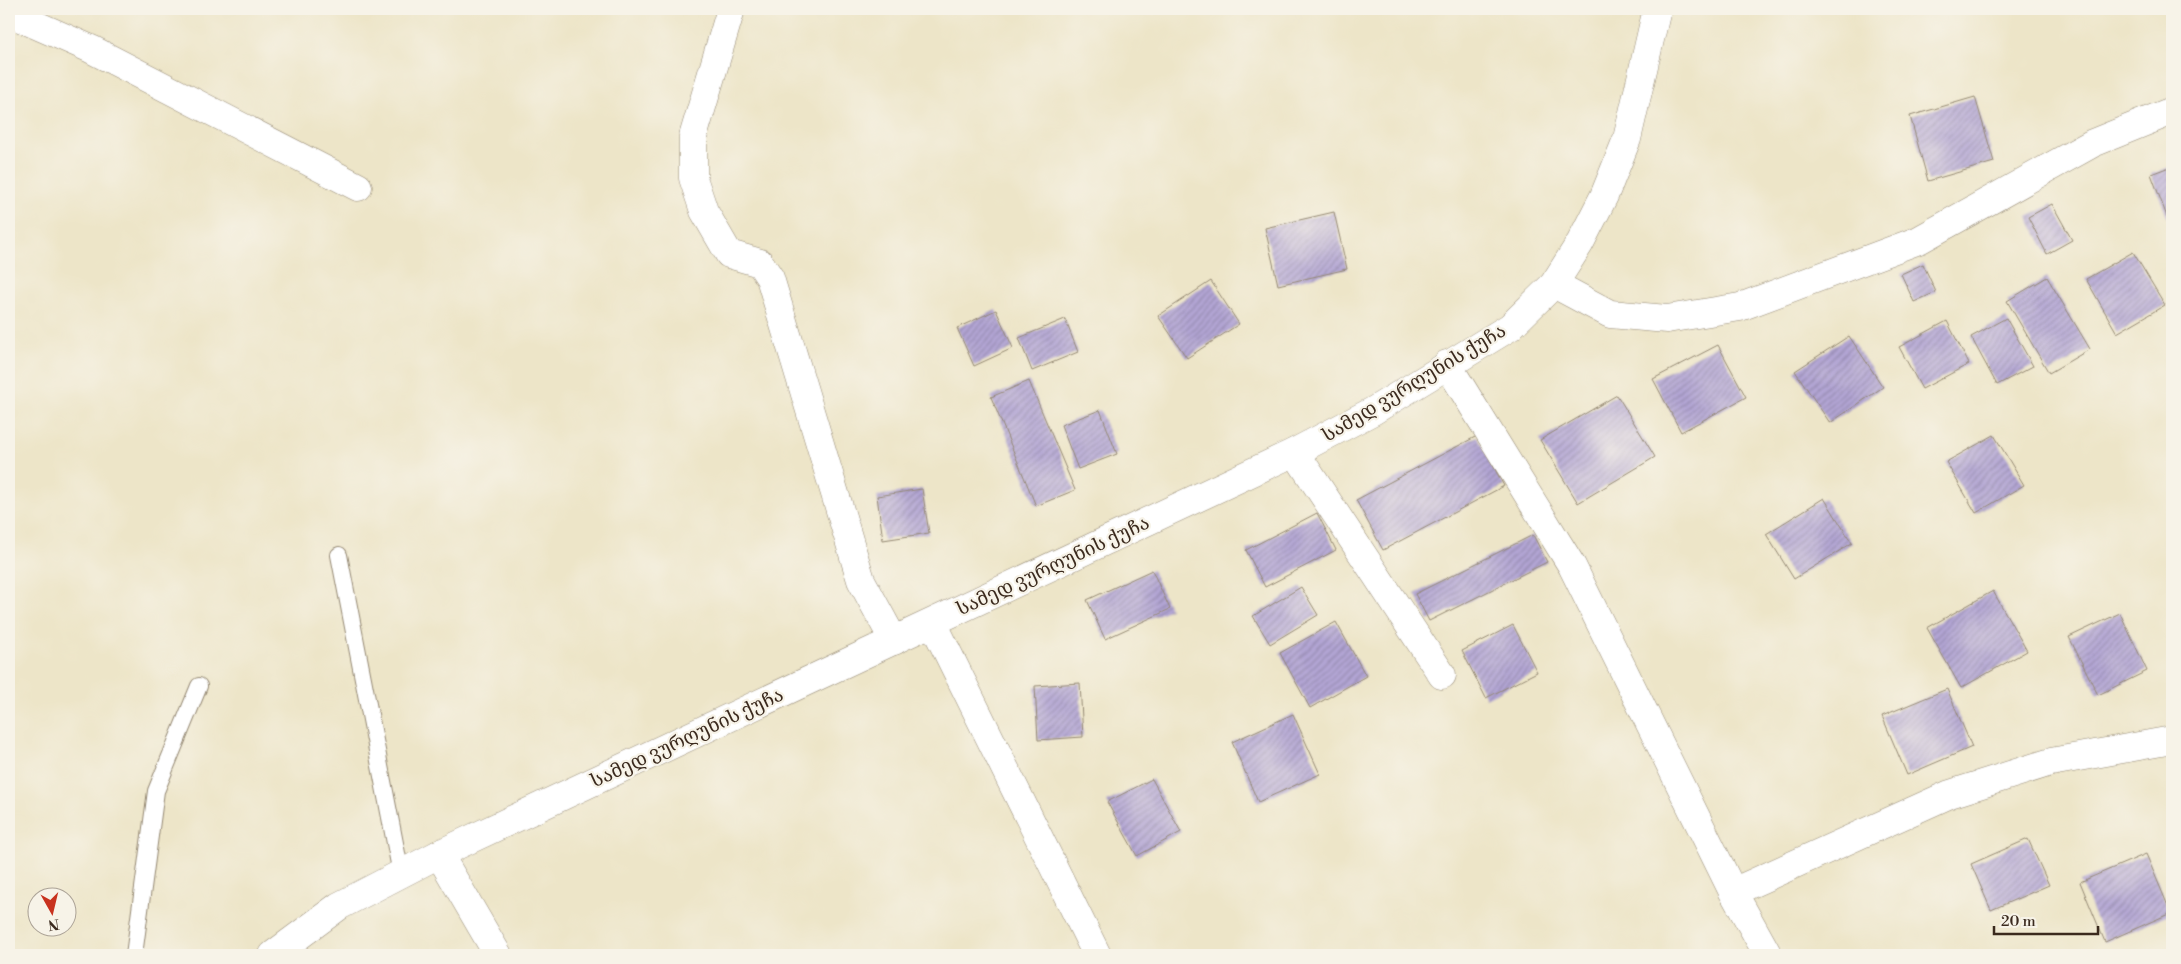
<svg xmlns="http://www.w3.org/2000/svg" width="2181" height="964" font-family="'Libre Bodoni','Noto Serif Georgian',serif">
  <style>
    .building { fill: url(#building-hatch) }
    .lines { fill: none; stroke-linecap: round; stroke-linejoin: round }
    .service-casing { stroke: #948873; stroke-width: 18 }
    .minor-casing { stroke: #948873; stroke-width: 29 }
    .secondary-casing { stroke: #948873; stroke-width: 29 }
    .service { stroke: #fff; stroke-width: 16 }
    .minor { stroke: #fff; stroke-width: 28 }
    .secondary { stroke: #fff; stroke-width: 28 }
    .labels { text-anchor: middle; dominant-baseline: central; stroke-width: 4.5; stroke-linejoin: round; paint-order: stroke }
    .street-label { font-size: 19px; fill: #3b2a1e; stroke: #f7f3e8 }
  </style>
  <defs>
    <pattern id="building-hatch" width="6" height="6" patternUnits="userSpaceOnUse" patternTransform="scale(1.25)"><rect width="6" height="6" fill="#b2a5d4"/><path d="M-1 1l2-2M0 6l6-6M5 7l2-2" fill="none" stroke="#9287ab"/></pattern>
  </defs>
  <rect width="100%" height="100%" fill="#f7f3e8"/>
  <filter id="ink" filterUnits="userSpaceOnUse"><feTurbulence type="fractalNoise" baseFrequency=".02" numOctaves="2"/><feDisplacementMap in="SourceGraphic" scale="10" xChannelSelector="R" yChannelSelector="G"/><feConvolveMatrix kernelMatrix="1 2 1 2 8 2 1 2 1" color-interpolation-filters="sRGB"/></filter>
  <filter id="wash" filterUnits="userSpaceOnUse"><feTurbulence type="fractalNoise" baseFrequency=".0096" numOctaves="4" result="noise"/><feDisplacementMap in="SourceGraphic" scale="20" xChannelSelector="R" yChannelSelector="G"/><feGaussianBlur stdDeviation="1.12" result="paint"/><feColorMatrix in="noise" values="0 0 0 0 0 0 0 0 0 0 0 0 0 0 0 0 0 1.4 0 .05"/><feComposite in="paint" operator="in"/></filter>
  <g filter="url(#wash)">
    <rect width="100%" height="100%" fill="#ede5c8"/>
    <g id="blocks">
      <path class="building" d="M1975,97L1994,162L1928,181L1910,116Z
        M2172,166V230L2151,174Z
        M2052,204L2072,240L2047,254L2028,217Z
        M1334,212L1347,269L1278,285L1265,228Z
        M2133,252L2165,305L2117,333L2086,279Z
        M1923,264L1936,292L1914,302L1901,274Z
        M2047,277L2090,349L2049,373L2007,301Z
        M1211,281L1239,324L1187,358L1158,316Z
        M996,310L1013,348L974,366L957,328Z
        M2006,318L2033,366L1997,385L1971,337Z
        M1065,319L1078,352L1032,371L1019,338Z
        M1947,321L1969,364L1922,389L1899,347Z
        M1849,336L1883,387L1830,423L1795,371Z
        M1718,345L1746,397L1681,432L1653,379Z
        M1029,381L1075,490L1036,506L991,397Z
        M1617,395L1655,457L1578,503L1540,440Z
        M1100,410L1117,454L1078,469L1061,425Z
        M1994,435L2024,485L1976,513L1946,462Z
        M1477,436L1504,486L1383,550L1356,500Z
        M922,489L929,533L883,540L877,496Z
        M1824,498L1852,543L1794,579L1766,534Z
        M1317,513L1336,550L1265,587L1246,550Z
        M1533,535L1547,562L1429,621L1415,594Z
        M1152,570L1170,609L1105,639L1087,600Z
        M1301,587L1318,615L1270,644L1253,616Z
        M1993,591L2027,651L1961,688L1927,628Z
        M2120,613L2147,671L2098,695L2069,637Z
        M1336,622L1366,676L1310,708L1280,653Z
        M1513,625L1537,672L1486,698L1462,651Z
        M1080,683L1083,737L1038,740L1035,686Z
        M1947,689L1972,747L1907,775L1882,716Z
        M1293,714L1320,774L1258,802L1232,742Z
        M1152,779L1181,832L1137,856L1107,802Z
        M2028,839L2049,885L1991,910L1971,864Z
        M2146,854L2171,913L2105,942L2080,882Z"/>
    </g>
  </g>
  <g filter="url(#ink)">
    <use href="#blocks" fill-opacity="0" stroke="#948873" stroke-width="1"/>
    <g class="lines">
      <defs>
        <path id="service" d="M339,555L401,874
          M134,955L156,791L199,686"/>
        <path id="minor" d="M731,9L693,137V178L704,211L729,254L760,263L770,278L861,580L894,641
          M9,13L91,49L358,187
          M1554,284L1610,314L1667,319L1740,307L1919,240L2093,143L2172,111
          M1447,364L1572,566L1733,892L1768,955
          M1295,452L1442,675
          M933,623L1097,955
          M439,854L498,955
          M1733,892L1950,794L2051,762L2172,740"/>
        <path id="secondary" d="M273,955L339,906L439,854L1295,452L1373,411L1510,327L1554,284L1580,243L1604,196L1627,139L1657,9"/>
      </defs>
      <use href="#service" class="service-casing"/>
      <use href="#minor" class="minor-casing"/>
      <use href="#secondary" class="secondary-casing"/>
      <use href="#service" class="service"/>
      <use href="#minor" class="minor"/>
      <use href="#secondary" class="secondary"/>
    </g>
  </g>
  <g class="labels">
    <g class="street-label">
      <text transform="translate(1414 383) rotate(-31)">სამედ ვურღუნის ქუჩა</text>
      <text transform="translate(1053 566) rotate(-25)">სამედ ვურღუნის ქუჩა</text>
      <text transform="translate(687 738) rotate(-25)">სამედ ვურღუნის ქუჩა</text>
    </g>
  </g>
  <rect width="2181" height="964" fill="none" stroke="#f7f3e8" stroke-width="30"/>
  <g transform="translate(52 912) rotate(172)"><circle r="24" fill="#f7f3e8" stroke="#aca397"/>
  <path d="M0-4L9 19L0 12L-9 19Z" fill="#c8321e"/>
  <text y="-8" font-size="14" font-weight="bold" text-anchor="middle" fill="#3b2a1e">N</text>
  </g>
  <path d="M1994 926v8h104v-8" fill="none" stroke="#3b2a1e" stroke-width="2.5"/>
  <text x="2001" y="926" font-size="15" fill="#3b2a1e" stroke="#f7f3e8" stroke-width="4" paint-order="stroke">20 m</text>
</svg>
